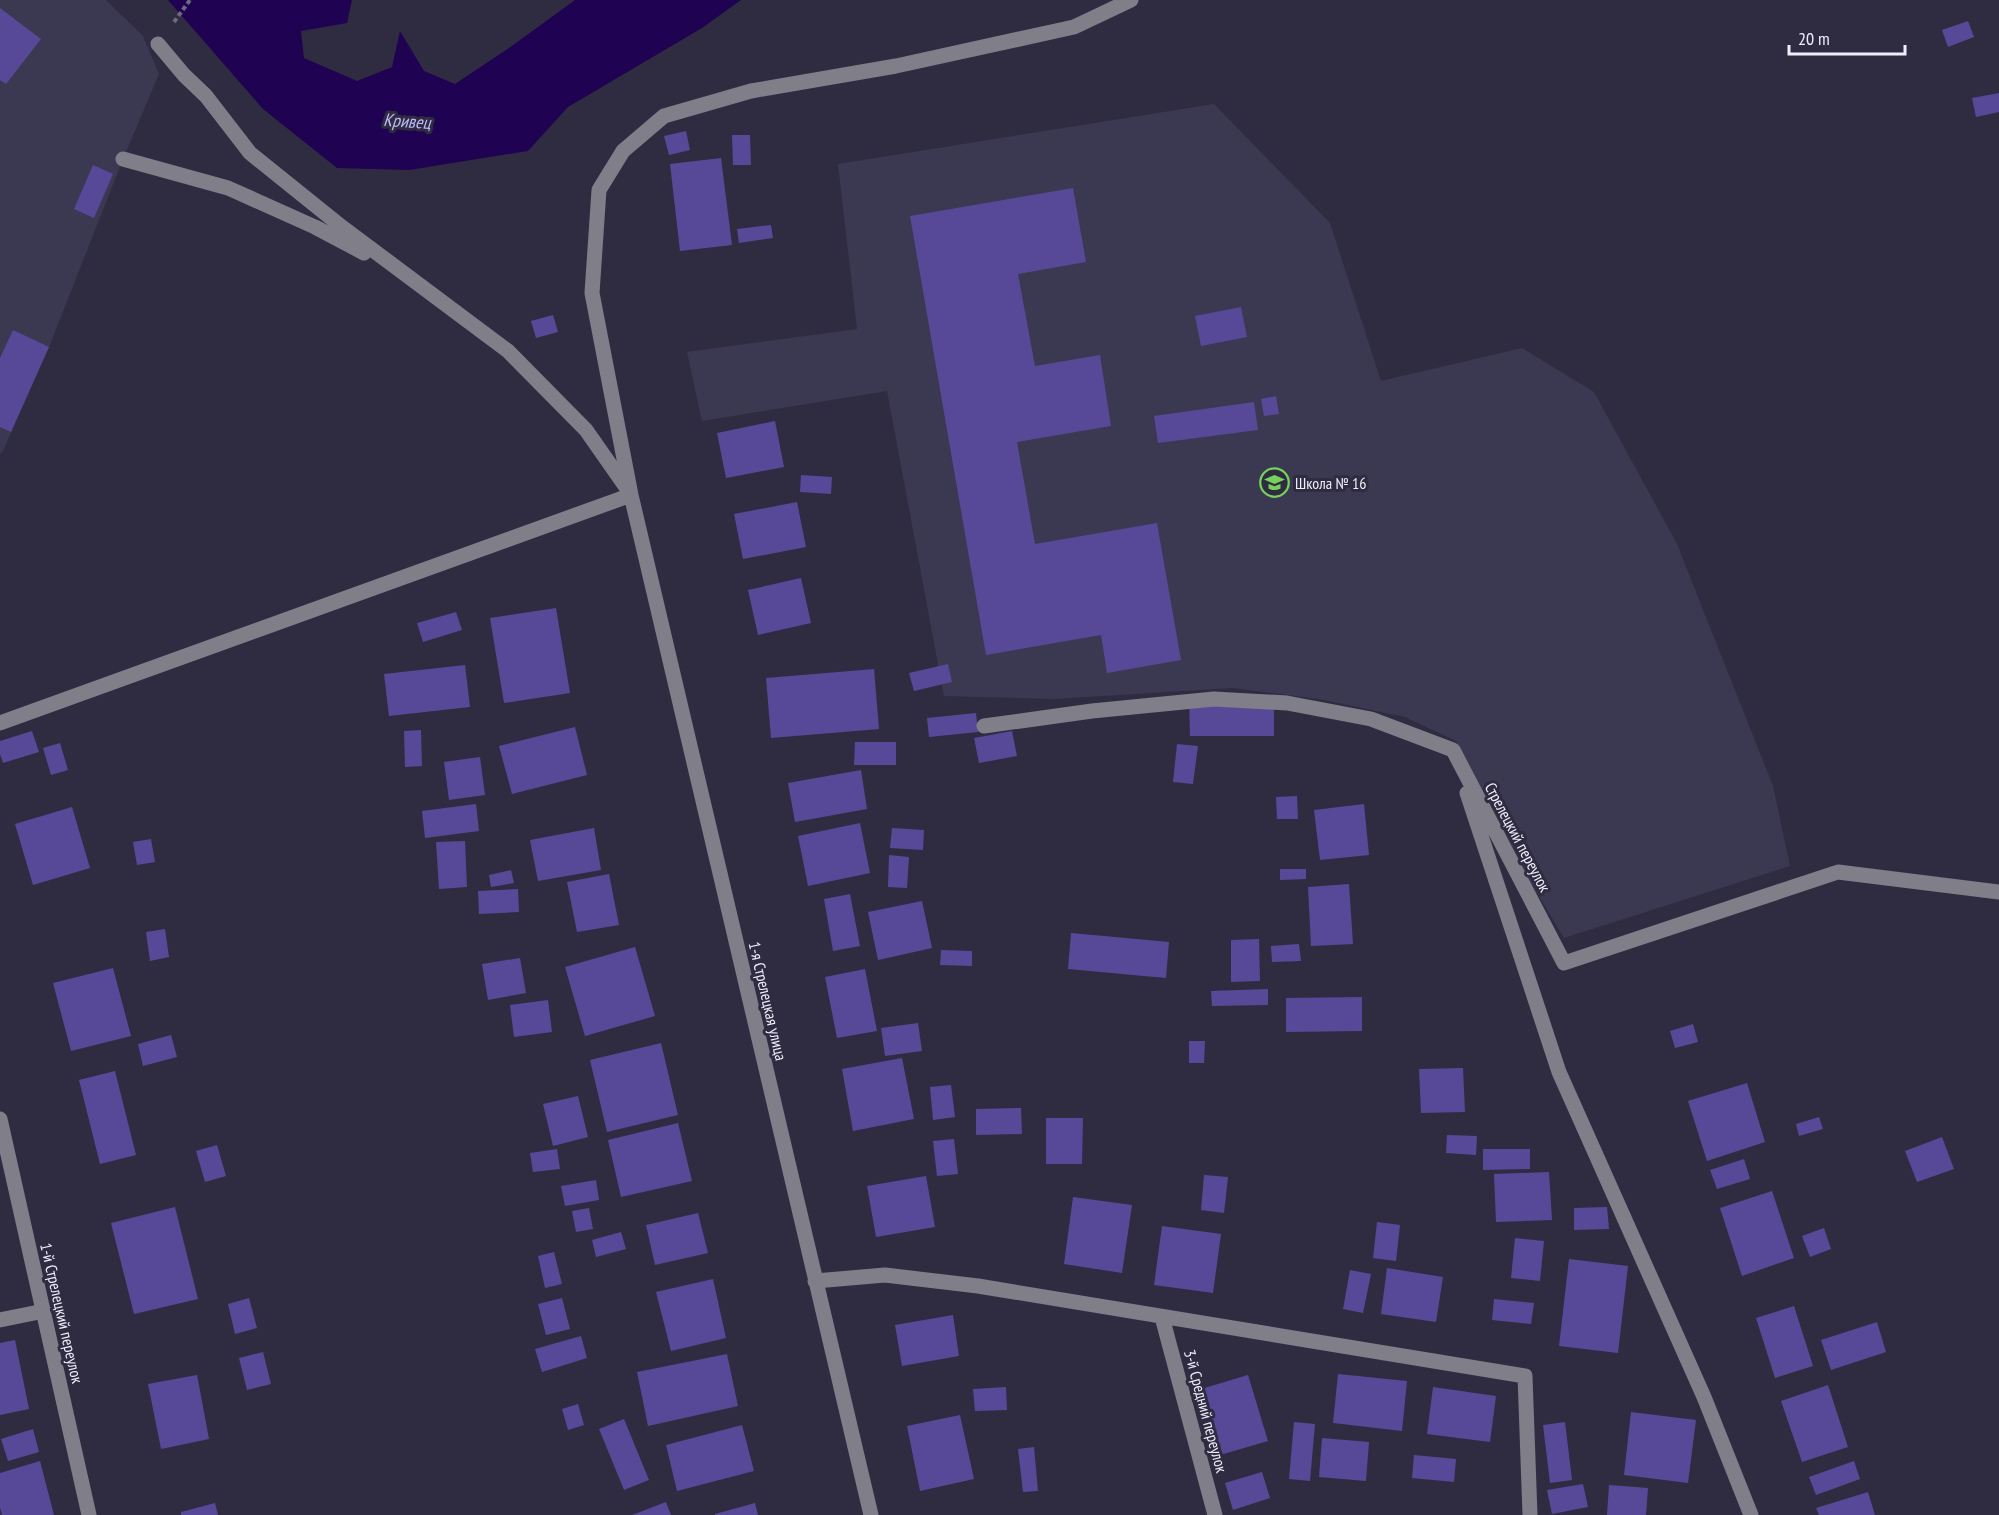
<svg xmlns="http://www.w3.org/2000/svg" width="1999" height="1515" font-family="'PT Sans Narrow',sans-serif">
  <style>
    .built { fill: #3b3851 }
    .water { fill: #1f0251 }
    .building { fill: #584998 }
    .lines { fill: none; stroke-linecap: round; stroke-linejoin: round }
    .path { stroke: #6d6a7d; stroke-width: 4; stroke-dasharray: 4.5 3; stroke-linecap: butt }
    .minor { stroke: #7f7e89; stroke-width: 15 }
    .labels { text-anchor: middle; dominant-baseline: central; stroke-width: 6; stroke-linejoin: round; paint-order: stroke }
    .poi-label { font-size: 16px; fill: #efeefb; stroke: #2f2c41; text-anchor: start }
    .street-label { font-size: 16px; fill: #efeefb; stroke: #2f2c41 }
    .water-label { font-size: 18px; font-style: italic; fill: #bfb8fb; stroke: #2f2c41 }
  </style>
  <rect width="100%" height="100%" fill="#2f2c41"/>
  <path class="built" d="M0,0H106L143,36L159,74L123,159L49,347L2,453H0Z
    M1214,104L1330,223L1381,381L1522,348L1594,392L1677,544L1773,786L1790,866L1564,938L1505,840L1456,741L1405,717L1319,699L1232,688L1054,699L944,696L887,391L702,421L687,352L857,329L838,164Z"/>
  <path class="water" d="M168,0H352L347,23L301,31L304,58L357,81L392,67L400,31L424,71L455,84L509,48L575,0H741L702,28L568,107L528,151L409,170L337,168L263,109Z"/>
  <path class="building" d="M0,8L41,39L6,84L0,80Z
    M1968,21L1974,37L1948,47L1942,30Z
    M1999,93V112L1976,117L1972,98Z
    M686,131L690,150L669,155L664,136Z
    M732,135H750L751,165H733Z
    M721,158L732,245L680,251L670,164Z
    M93,165L113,174L94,218L74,209Z
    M1073,188L1086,262L1018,274L1035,366L1100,355L1111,426L1017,442L1035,544L1157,523L1181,660L1107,673L1101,635L986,655L910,216Z
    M771,225L773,238L739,243L737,229Z
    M1241,307L1247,337L1201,346L1195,316Z
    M553,315L558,332L536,338L531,321Z
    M13,330L49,347L11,432L0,427V358Z
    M1276,396L1279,414L1264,416L1261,399Z
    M1254,402L1258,430L1158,443L1154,416Z
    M775,421L784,467L726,478L717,433Z
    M801,475L832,477L831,494L800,492Z
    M797,502L806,547L743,559L734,514Z
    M801,578L811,623L758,635L748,590Z
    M556,608L570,693L504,703L490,618Z
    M456,612L462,630L423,642L417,623Z
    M948,664L952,682L914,691L909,673Z
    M465,665L470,707L389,716L384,674Z
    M874,669L879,729L771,738L766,678Z
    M1189,695L1274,696V736H1190Z
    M976,713L978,732L929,737L927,718Z
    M575,727L587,775L512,794L499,746Z
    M421,730L422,766L405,767L404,731Z
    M32,731L39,752L3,763L0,754V741Z
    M1012,731L1017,756L979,763L974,738Z
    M855,742H896V765H854Z
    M60,743L68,770L51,775L43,748Z
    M1177,744L1198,746L1193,784L1173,782Z
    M480,757L485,795L449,800L444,762Z
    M861,770L867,809L795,822L788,783Z
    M1297,796L1298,819H1277L1276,797Z
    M476,804L479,831L425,838L422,811Z
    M1364,804L1369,855L1320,860L1314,810Z
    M72,807L90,868L33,885L15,824Z
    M860,823L870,873L808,886L798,836Z
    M594,828L601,870L538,881L530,840Z
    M892,828L924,830L923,850L890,848Z
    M151,839L155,862L137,865L133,842Z
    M465,841L467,887L439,889L436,842Z
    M889,855L909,857L907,888L888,887Z
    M1280,869H1306V879L1280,880Z
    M511,870L514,883L491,887L489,875Z
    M609,874L619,925L577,932L567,882Z
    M1349,884L1353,944L1311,946L1308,887Z
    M518,889L519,912L479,914L478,891Z
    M850,894L860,946L833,951L824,899Z
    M922,901L932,948L878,960L868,912Z
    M165,929L169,957L150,961L146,932Z
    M1071,933L1169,942L1166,978L1068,969Z
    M1259,939L1260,981L1231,982V940Z
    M1299,944L1301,961L1272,962L1271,946Z
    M635,947L655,1016L585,1036L565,967Z
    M941,950L972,951V966L940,965Z
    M520,958L526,993L488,1000L482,964Z
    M113,968L131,1036L71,1051L53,983Z
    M865,969L877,1031L837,1038L825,977Z
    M1268,989V1005L1212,1006L1211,991Z
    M1362,997V1031L1286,1032V998Z
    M548,1000L552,1032L514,1037L510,1005Z
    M918,1023L922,1051L885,1056L881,1028Z
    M1693,1024L1698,1042L1675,1048L1670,1031Z
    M171,1035L177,1057L143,1066L138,1044Z
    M1189,1041H1205L1204,1063H1189Z
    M661,1043L678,1115L607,1132L590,1060Z
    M902,1058L914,1119L853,1131L842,1069Z
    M1463,1068L1465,1112L1421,1113L1419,1069Z
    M115,1071L136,1155L100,1164L79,1080Z
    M1747,1083L1765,1142L1707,1161L1688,1101Z
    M951,1085L955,1117L933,1120L930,1087Z
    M578,1096L588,1137L553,1146L543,1104Z
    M1021,1108L1022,1134L976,1135V1109Z
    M1819,1117L1823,1129L1799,1136L1796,1124Z
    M1046,1118H1083L1082,1164H1046Z
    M678,1123L692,1181L621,1197L608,1140Z
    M1447,1135L1477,1136L1476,1155L1446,1153Z
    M1942,1137L1954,1169L1917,1182L1905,1151Z
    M954,1139L958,1174L937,1176L933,1141Z
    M217,1145L226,1176L205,1182L196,1151Z
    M557,1149L560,1169L533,1172L530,1153Z
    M1483,1149H1530V1169L1483,1170Z
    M1744,1159L1750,1179L1717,1189L1710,1170Z
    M1549,1172L1552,1220L1496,1222L1494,1174Z
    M1204,1175L1228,1177L1224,1213L1201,1210Z
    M926,1176L935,1227L876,1237L867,1186Z
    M596,1180L599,1200L565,1206L561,1186Z
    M1772,1191L1794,1258L1742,1276L1720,1208Z
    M1073,1197L1132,1205L1122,1273L1064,1264Z
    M175,1207L198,1299L134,1314L111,1223Z
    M1607,1207L1609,1229L1574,1230V1208Z
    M589,1208L593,1229L576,1232L572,1211Z
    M698,1213L708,1253L655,1265L646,1225Z
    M1377,1222L1400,1225L1396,1261L1373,1258Z
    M1162,1226L1221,1234L1213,1293L1154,1285Z
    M1824,1228L1831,1249L1810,1257L1802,1236Z
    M621,1232L626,1249L596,1257L592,1240Z
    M1515,1238L1544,1241L1540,1281L1511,1278Z
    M554,1252L562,1284L545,1288L538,1256Z
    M1569,1259L1628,1266L1618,1353L1559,1346Z
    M1387,1268L1443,1277L1436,1322L1381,1314Z
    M1350,1270L1371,1274L1363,1313L1343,1309Z
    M713,1279L726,1338L671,1351L656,1292Z
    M249,1298L257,1328L235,1334L228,1304Z
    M562,1298L570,1329L546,1335L538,1304Z
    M1494,1299L1534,1303L1531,1324L1492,1320Z
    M1794,1306L1813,1366L1775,1378L1756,1318Z
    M953,1315L959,1356L902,1366L895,1325Z
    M1877,1322L1886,1352L1831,1370L1821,1340Z
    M581,1336L587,1358L542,1372L535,1349Z
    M15,1340L29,1409L0,1415V1343Z
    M263,1352L271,1384L247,1390L239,1358Z
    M727,1354L738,1406L648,1426L637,1372Z
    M1338,1374L1407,1381L1402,1431L1333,1423Z
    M197,1375L209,1439L161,1449L148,1384Z
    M1248,1375L1268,1441L1220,1455L1201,1389Z
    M1828,1385L1848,1447L1802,1462L1781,1401Z
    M1006,1387L1007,1410L975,1411L973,1389Z
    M1433,1387L1496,1396L1490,1442L1427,1434Z
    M578,1404L584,1425L568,1430L562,1409Z
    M1631,1412L1696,1420L1688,1483L1624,1475Z
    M960,1415L974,1479L920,1491L907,1426Z
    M624,1419L649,1480L624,1490L599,1429Z
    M1294,1422L1315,1424L1310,1481L1289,1479Z
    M1565,1422L1572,1480L1550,1483L1543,1425Z
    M742,1425L754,1471L677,1491L666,1445Z
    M33,1429L39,1452L8,1461L1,1439Z
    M1322,1438L1369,1442L1366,1481L1319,1477Z
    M1034,1447L1038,1491L1023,1492L1018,1449Z
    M1414,1455L1456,1459L1454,1482L1412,1478Z
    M40,1461L54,1515H2L0,1508V1473Z
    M1854,1461L1860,1479L1816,1495L1809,1477Z
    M1262,1472L1270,1498L1233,1510L1225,1483Z
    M1583,1484L1588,1507L1552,1514L1547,1490Z
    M1609,1485L1648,1488L1646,1515H1607Z
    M1868,1492L1875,1515H1819L1816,1508Z
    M666,1502L671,1515H632Z
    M215,1503L218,1515H181V1512Z
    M755,1503L758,1515H715V1514Z"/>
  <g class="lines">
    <path class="path" d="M174,22L190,0"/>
    <path class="minor" d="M158,44L184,75L206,96L250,153L342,227L508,351L586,430L628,490
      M123,159L228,188L315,227L364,253
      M0,723L631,495
      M984,726L1092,711L1214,699L1287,703L1371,719L1453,750L1564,963L1838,872L1999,892
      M1467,793L1559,1072L1704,1397L1751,1515
      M0,1119L89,1515
      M815,1281L885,1275L978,1286L1525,1376L1530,1515
      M1162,1317L1215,1515
      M0,1320L44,1311
      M871,1515L631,495L592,293L599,190L623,151L664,116L751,91L896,66L1074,27L1131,0"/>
  </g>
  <defs>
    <symbol id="school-ring" viewBox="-11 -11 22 22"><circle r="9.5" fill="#2f2c41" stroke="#76d25a" stroke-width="1.5"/><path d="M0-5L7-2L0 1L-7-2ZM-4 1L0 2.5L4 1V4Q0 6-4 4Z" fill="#76d25a"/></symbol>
  </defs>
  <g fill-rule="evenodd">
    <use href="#school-ring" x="1258" y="466" width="33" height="33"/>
  </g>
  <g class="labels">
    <g class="poi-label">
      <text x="1295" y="483">Школа № 16</text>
    </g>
    <g class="street-label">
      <text transform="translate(1518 837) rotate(62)">Стрелецкий переулок</text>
      <text transform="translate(768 1001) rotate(77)">1-я Стрелецкая улица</text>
      <text transform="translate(62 1313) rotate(77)">1-й Стрелецкий переулок</text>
      <text transform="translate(1206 1411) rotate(75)">3-й Средний переулок</text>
    </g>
    <g class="water-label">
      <text transform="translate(407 121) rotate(4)">Кривец</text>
    </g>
  </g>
  <path d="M1789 45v9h116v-9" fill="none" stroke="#efeefb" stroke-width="3"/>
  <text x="1798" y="45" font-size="18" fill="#efeefb" stroke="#2f2c41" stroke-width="4.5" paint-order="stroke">20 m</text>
</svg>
